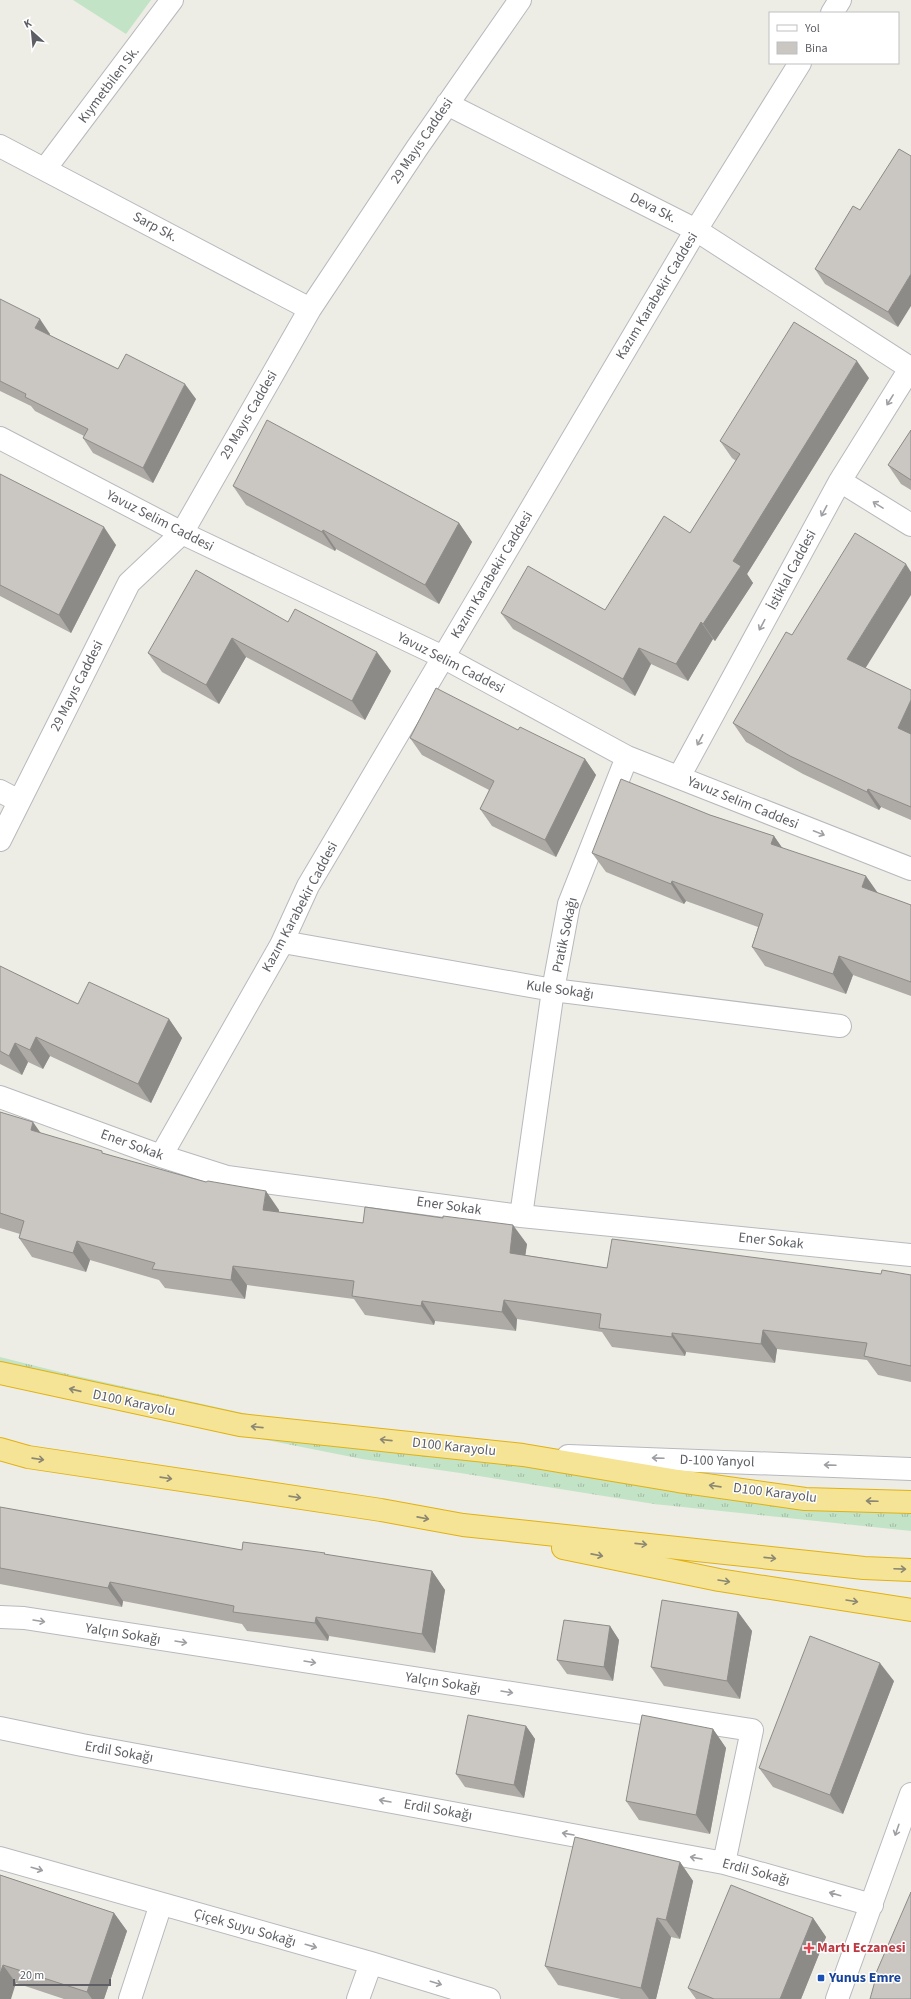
<svg xmlns="http://www.w3.org/2000/svg" width="911" height="1999" font-family="'Source Sans 3',sans-serif">
  <style>
    .grass { fill: url(#grass-tufts) }
    .park { fill: #c3e3c6 }
    .lines { fill: none; stroke-linecap: round; stroke-linejoin: round }
    .minor-casing { stroke: #b7b9be; stroke-width: 24 }
    .highway-casing { stroke: #e1b112; stroke-width: 24 }
    .minor { stroke: #fff; stroke-width: 22 }
    .highway { stroke: #f5e495; stroke-width: 22 }
    .wall { fill: #aeaba7 }
    .shaded-wall { fill: #8d8b88 }
    .building { fill: #cac7c2; stroke: #8d8b88 }
    .oneway { stroke: #9e9fa2 }
    .oneway2 { stroke: #8b8773 }
    .health-dot { fill: #e0444e; stroke: #fff; stroke-width: 1.5 }
    .transit-dot { fill: #1a4fb4; stroke: #fff; stroke-width: 1.5 }
    .labels { text-anchor: middle; dominant-baseline: central; stroke-width: 3; stroke-linejoin: round; paint-order: stroke }
    .street-label { font-size: 14px; fill: #5d5f64; stroke: #fff }
    .health-label { font-size: 14px; font-weight: bold; fill: #be3a42; stroke: #fff; text-anchor: start }
    .transit-label { font-size: 14px; font-weight: bold; fill: #164399; stroke: #fff; text-anchor: start }
  </style>
  <defs>
    <pattern id="grass-tufts" width="24" height="20" patternUnits="userSpaceOnUse"><rect width="24" height="20" fill="#c3e3c6"/><path d="M3 7l-1-3M5 7V3M7 7l1-3M15 17l-1-3M17 17v-4M19 17l1-3" fill="none" stroke="#a2bba4"/></pattern>
  </defs>
  <rect width="100%" height="100%" fill="#eeede5"/>
  <path class="grass" d="M0,1357L72,1375L270,1419L911,1508V1531L654,1504L460,1473L362,1459L142,1415L0,1379Z"/>
  <path class="park" d="M73,0H151L126,34Z"/>
  <g class="lines">
    <defs>
      <path id="minor" d="M832,13L840,0
        M447,104L696,230L910,368
        M0,146L310,309
        M45,169L172,0
        M0,438L182,533L443,657L627,757L911,869
        M840,481L911,525
        M679,777L840,481L911,367
        M0,791L19,801
        M0,840L129,583L182,533L310,309L417,148L520,0
        M283,942L553,990L840,1026
        M0,1097L161,1156L227,1177L521,1216L911,1255
        M161,1156L281,945L308,886L696,230L800,63
        M521,1216L553,990L569,904L627,757
        M568,1456L911,1469
        M0,1617L24,1618L752,1730L724,1863
        M0,1728L82,1745L724,1863L872,1905
        M0,1858L371,1963L489,1999
        M130,1999L161,1904
        M358,1999L371,1963
        M837,1999L911,1794"/>
      <path id="highway" d="M0,1373L240,1425L523,1455L678,1481L805,1499L911,1502
        M0,1449L28,1457L381,1510L463,1525L864,1568L911,1570
        M563,1548L719,1580L911,1610"/>
    </defs>
    <use href="#minor" class="minor-casing"/>
    <use href="#highway" class="highway-casing"/>
    <use href="#minor" class="minor"/>
    <use href="#highway" class="highway"/>
  </g>
  <path class="wall" d="M853,206L898,327L825,284L815,269Z
    M0,299L50,334L49,335L118,369L196,399L153,483L93,453L83,438L84,436L35,411L31,406L0,391Z
    M869,378L747,574L753,583L715,641L713,639L688,681L651,664L635,696L513,629L501,613L605,610L690,533L736,461L732,458L720,441Z
    M911,430V490L901,484L888,465Z
    M0,474L116,545L71,633L0,596Z
    M233,486L459,523L472,542L439,604L336,549L335,551L246,505Z
    M288,622L391,671L365,720L246,657L219,704L162,672L148,653Z
    M792,635L865,668L911,690V820L881,807L879,810L803,774L746,742L733,723Z
    M518,730L585,759L596,775L556,857L492,826L480,809L489,790L422,755L410,738Z
    M710,815L774,836L781,847L878,893L911,905V996L853,975L846,994L765,966L752,947L758,927L686,901L684,904L606,872L592,853Z
    M0,966L78,1004L169,1019L182,1038L151,1103L50,1056L43,1069L28,1062L22,1075L0,1064Z
    M0,1112L41,1133L279,1210V1212L527,1244L525,1255L607,1268L881,1274L911,1275V1382L878,1375L867,1360L777,1349L775,1363L686,1352L685,1356L612,1347L602,1332L517,1319L516,1331L435,1321L434,1325L365,1315L354,1299L247,1285L245,1299L165,1288L159,1280L90,1260L86,1272L32,1257L19,1238L20,1234L0,1228Z
    M0,1507L242,1550L326,1555L432,1571L445,1590L435,1653L329,1636L328,1641L247,1631L242,1624L123,1601L122,1607L0,1584Z
    M738,1612L752,1631L740,1699L664,1686L651,1667Z
    M610,1626L619,1640L613,1681L567,1674L557,1660Z
    M894,1681L843,1814L773,1787L759,1768Z
    M526,1726L535,1739L524,1798L465,1787L456,1774Z
    M713,1729L726,1748L710,1834L639,1820L626,1801Z
    M680,1862L693,1881L680,1939L671,1937L656,1999H621L558,1985L545,1966Z
    M0,1875L114,1913L127,1931L104,1999H64L16,1983L0,1999Z
    M813,1918L826,1937L801,1999H696L688,1988Z"/>
  <path class="shaded-wall" d="M911,274V306L898,327L888,312Z
    M40,319L50,334L45,343L35,328Z
    M857,361L869,378L747,574L753,583L715,641L703,624L733,561Z
    M185,384L196,399L153,483L143,468Z
    M459,523L472,542L439,604L425,585Z
    M104,527L116,545L71,633L59,615Z
    M323,530L336,549L335,551L322,532Z
    M906,564L911,572V595L860,677L847,659Z
    M701,622L713,639L688,681L676,664Z
    M232,638L246,657L219,704L206,685Z
    M639,648L651,664L635,696L623,679Z
    M377,652L391,671L365,720L352,701Z
    M911,700V745L898,728Z
    M585,759L596,775L556,857L545,840Z
    M868,789L881,807L879,810L867,792Z
    M774,836L788,856L771,844Z
    M866,876L880,896L862,887Z
    M672,881L686,901L684,904L671,884Z
    M839,956L853,975L846,994L833,974Z
    M169,1019L182,1038L151,1103L138,1084Z
    M36,1037L50,1056L43,1069L30,1050Z
    M15,1043L28,1062L22,1075L9,1056Z
    M33,1122L47,1142L31,1130Z
    M266,1191L279,1210L276,1229L263,1210Z
    M513,1225L527,1244L523,1272L510,1253Z
    M77,1241L90,1260L86,1272L73,1253Z
    M233,1266L247,1285L245,1299L231,1280Z
    M504,1300L517,1319L516,1331L502,1312Z
    M422,1301L435,1321L434,1325L421,1306Z
    M763,1330L777,1349L775,1363L761,1344Z
    M672,1333L686,1352L685,1356L672,1337Z
    M432,1571L445,1590L435,1653L422,1634Z
    M110,1582L123,1601L122,1607L108,1588Z
    M738,1612L752,1631L740,1699L727,1681Z
    M316,1617L329,1636L328,1641L315,1623Z
    M610,1626L619,1640L613,1681L604,1667Z
    M880,1663L894,1681L843,1814L830,1795Z
    M526,1726L535,1739L524,1798L514,1785Z
    M713,1729L726,1748L710,1834L696,1815Z
    M680,1862L693,1881L680,1939L666,1920Z
    M114,1913L127,1931L104,1999H92L87,1992Z
    M657,1918L671,1937L656,1999H649L641,1988Z
    M813,1918L826,1937L801,1999H780Z
    M3,1965L16,1983L11,1999H0V1974Z"/>
  <path class="building" d="M899,149L911,156V274L888,312L815,269L853,206L860,210Z
    M0,299L40,319L35,328L118,369L126,354L185,384L143,468L83,438L88,429L25,397L26,394L0,381Z
    M794,322L857,361L733,561L741,566L703,624L701,622L676,664L639,648L623,679L501,613L528,566L605,610L664,516L690,533L740,454L720,441Z
    M267,420L459,523L425,585L323,530L322,532L233,486Z
    M911,430V480L888,465Z
    M0,474L104,527L59,615L0,585Z
    M855,533L906,564L847,659L911,690V700L898,728L911,734V807L868,789L867,792L790,756L733,723L786,632L792,635Z
    M196,570L288,622L295,609L377,652L352,701L232,638L206,685L148,653Z
    M436,688L518,730L520,727L585,759L545,840L480,809L494,781L410,738Z
    M621,779L710,815L774,836L771,844L866,876L862,887L911,905V982L839,956L833,974L752,947L763,914L672,881L671,884L592,853Z
    M0,966L78,1004L89,982L169,1019L138,1084L36,1037L30,1050L15,1043L9,1056L0,1051Z
    M0,1112L33,1122L31,1130L102,1151V1153L206,1182L208,1181L266,1191L263,1210L363,1223L365,1207L443,1218V1216L513,1225L510,1253L607,1268L612,1239L881,1274L882,1270L911,1275V1366L864,1356L867,1343L763,1330L761,1344L672,1333V1337L599,1328L601,1314L504,1300L502,1312L422,1301L421,1306L352,1296L354,1281L233,1266L231,1280L152,1269L155,1263L77,1241L73,1253L19,1238L24,1221L0,1213Z
    M0,1507L242,1550L243,1542L325,1553L324,1554L432,1571L422,1634L316,1617L315,1623L233,1612L234,1606L110,1582L108,1588L0,1568Z
    M662,1600L738,1612L727,1681L651,1667Z
    M564,1620L610,1626L604,1667L557,1660Z
    M810,1636L880,1663L830,1795L759,1768Z
    M468,1715L526,1726L514,1785L456,1774Z
    M642,1715L713,1729L696,1815L626,1801Z
    M575,1837L680,1862L666,1920L657,1918L641,1988L545,1966Z
    M0,1875L114,1913L87,1992L3,1965L0,1974Z
    M731,1885L813,1918L780,1999H714L688,1988Z
    M911,1892V1999H870L875,1981L873,1980Z"/>
  <defs><path id="oneway-shaft" d="M-6 0H5M1.5-3L5.5 0L1.5 3" fill="none" stroke-width="1.6" stroke-linecap="round" stroke-linejoin="round"/></defs>
  <g class="oneway">
    <use href="#oneway-shaft" transform="translate(890 400) rotate(122)"/>
    <use href="#oneway-shaft" transform="translate(878 505) rotate(-148)"/>
    <use href="#oneway-shaft" transform="translate(824 511) rotate(118)"/>
    <use href="#oneway-shaft" transform="translate(762 625) rotate(118)"/>
    <use href="#oneway-shaft" transform="translate(700 740) rotate(118)"/>
    <use href="#oneway-shaft" transform="translate(819 833) rotate(22)"/>
    <use href="#oneway-shaft" transform="translate(658 1458) rotate(-178)"/>
    <use href="#oneway-shaft" transform="translate(830 1465) rotate(-178)"/>
    <use href="#oneway-shaft" transform="translate(39 1621) rotate(9)"/>
    <use href="#oneway-shaft" transform="translate(181 1642) rotate(9)"/>
    <use href="#oneway-shaft" transform="translate(310 1662) rotate(9)"/>
    <use href="#oneway-shaft" transform="translate(507 1692) rotate(9)"/>
    <use href="#oneway-shaft" transform="translate(385 1801) rotate(-170)"/>
    <use href="#oneway-shaft" transform="translate(897 1830) rotate(109)"/>
    <use href="#oneway-shaft" transform="translate(568 1834) rotate(-170)"/>
    <use href="#oneway-shaft" transform="translate(696 1858) rotate(-170)"/>
    <use href="#oneway-shaft" transform="translate(37 1869) rotate(16)"/>
    <use href="#oneway-shaft" transform="translate(835 1894) rotate(-164)"/>
    <use href="#oneway-shaft" transform="translate(311 1946) rotate(16)"/>
    <use href="#oneway-shaft" transform="translate(436 1983) rotate(17)"/>
  </g>
  <g class="oneway2">
    <use href="#oneway-shaft" transform="translate(75 1390) rotate(-167)"/>
    <use href="#oneway-shaft" transform="translate(257 1427) rotate(-174)"/>
    <use href="#oneway-shaft" transform="translate(386 1440) rotate(-174)"/>
    <use href="#oneway-shaft" transform="translate(38 1459) rotate(8)"/>
    <use href="#oneway-shaft" transform="translate(166 1478) rotate(8)"/>
    <use href="#oneway-shaft" transform="translate(715 1486) rotate(-172)"/>
    <use href="#oneway-shaft" transform="translate(295 1497) rotate(8)"/>
    <use href="#oneway-shaft" transform="translate(872 1501) rotate(-178)"/>
    <use href="#oneway-shaft" transform="translate(423 1518) rotate(11)"/>
    <use href="#oneway-shaft" transform="translate(641 1544) rotate(6)"/>
    <use href="#oneway-shaft" transform="translate(597 1555) rotate(11)"/>
    <use href="#oneway-shaft" transform="translate(770 1558) rotate(6)"/>
    <use href="#oneway-shaft" transform="translate(900 1569) rotate(2)"/>
    <use href="#oneway-shaft" transform="translate(724 1581) rotate(9)"/>
    <use href="#oneway-shaft" transform="translate(852 1601) rotate(9)"/>
  </g>
  <path class="health-dot" d="M807 1942h4v4h4v4h-4v4h-4v-4h-4v-4h4z"/>
  <rect class="transit-dot" x="817" y="1974" width="8" height="8" rx="2"/>
  <g class="labels">
    <g class="street-label">
      <text transform="translate(109 85) rotate(-53)">Kıymetbilen Sk.</text>
      <text transform="translate(422 141) rotate(-56)">29 Mayıs Caddesi</text>
      <text transform="translate(653 208) rotate(27)">Deva Sk.</text>
      <text transform="translate(155 227) rotate(28)">Sarp Sk.</text>
      <text transform="translate(657 296) rotate(-59)">Kazım Karabekir Caddesi</text>
      <text transform="translate(249 415) rotate(-60)">29 Mayıs Caddesi</text>
      <text transform="translate(160 521) rotate(27)">Yavuz Selim Caddesi</text>
      <text transform="translate(792 570) rotate(-62)">İstiklal Caddesi</text>
      <text transform="translate(492 575) rotate(-59)">Kazım Karabekir Caddesi</text>
      <text transform="translate(451 663) rotate(27)">Yavuz Selim Caddesi</text>
      <text transform="translate(77 686) rotate(-63)">29 Mayıs Caddesi</text>
      <text transform="translate(743 803) rotate(22)">Yavuz Selim Caddesi</text>
      <text transform="translate(300 907) rotate(-62)">Kazım Karabekir Caddesi</text>
      <text transform="translate(565 935) rotate(-78)">Pratik Sokağı</text>
      <text transform="translate(560 990) rotate(8)">Kule Sokağı</text>
      <text transform="translate(132 1145) rotate(20)">Ener Sokak</text>
      <text transform="translate(449 1206) rotate(8)">Ener Sokak</text>
      <text transform="translate(771 1241) rotate(6)">Ener Sokak</text>
      <text transform="translate(134 1403) rotate(12)">D100 Karayolu</text>
      <text transform="translate(454 1447) rotate(6)">D100 Karayolu</text>
      <text transform="translate(717 1461) rotate(2)">D-100 Yanyol</text>
      <text transform="translate(775 1493) rotate(7)">D100 Karayolu</text>
      <text transform="translate(123 1634) rotate(9)">Yalçın Sokağı</text>
      <text transform="translate(443 1683) rotate(9)">Yalçın Sokağı</text>
      <text transform="translate(119 1752) rotate(10)">Erdil Sokağı</text>
      <text transform="translate(438 1810) rotate(10)">Erdil Sokağı</text>
      <text transform="translate(756 1872) rotate(15)">Erdil Sokağı</text>
      <text transform="translate(245 1928) rotate(16)">Çiçek Suyu Sokağı</text>
    </g>
    <g class="health-label">
      <text x="817" y="1948">Martı Eczanesi</text>
    </g>
    <g class="transit-label">
      <text x="829" y="1978">Yunus Emre</text>
    </g>
  </g>
  <rect x="769" y="12" width="130" height="52" fill="#ffffff" stroke="#bebfc1"/>
  <rect x="777" y="25" width="20" height="6" fill="#ffffff" stroke="#bebfc1"/>
  <text x="805" y="32" font-size="12" fill="#5d5f64">Yol</text>
  <rect x="777" y="42" width="20" height="12" fill="#cac7c2" stroke="#bebfc1"/>
  <text x="805" y="52" font-size="12" fill="#5d5f64">Bina</text>
  <g transform="translate(32 32) rotate(333)" stroke="#ffffff" stroke-width="3" paint-order="stroke">
  <path d="M0-3L7 15L0 10L-7 15Z" fill="#5d5f64"/>
  <text y="-6" font-size="11" font-weight="bold" text-anchor="middle" fill="#5d5f64">K</text>
  </g>
  <path d="M14 1979v6h96v-6" fill="none" stroke="#5d5f64" stroke-width="2"/>
  <text x="20" y="1979" font-size="12" fill="#5d5f64" stroke="#ffffff" stroke-width="3" paint-order="stroke">20 m</text>
</svg>
